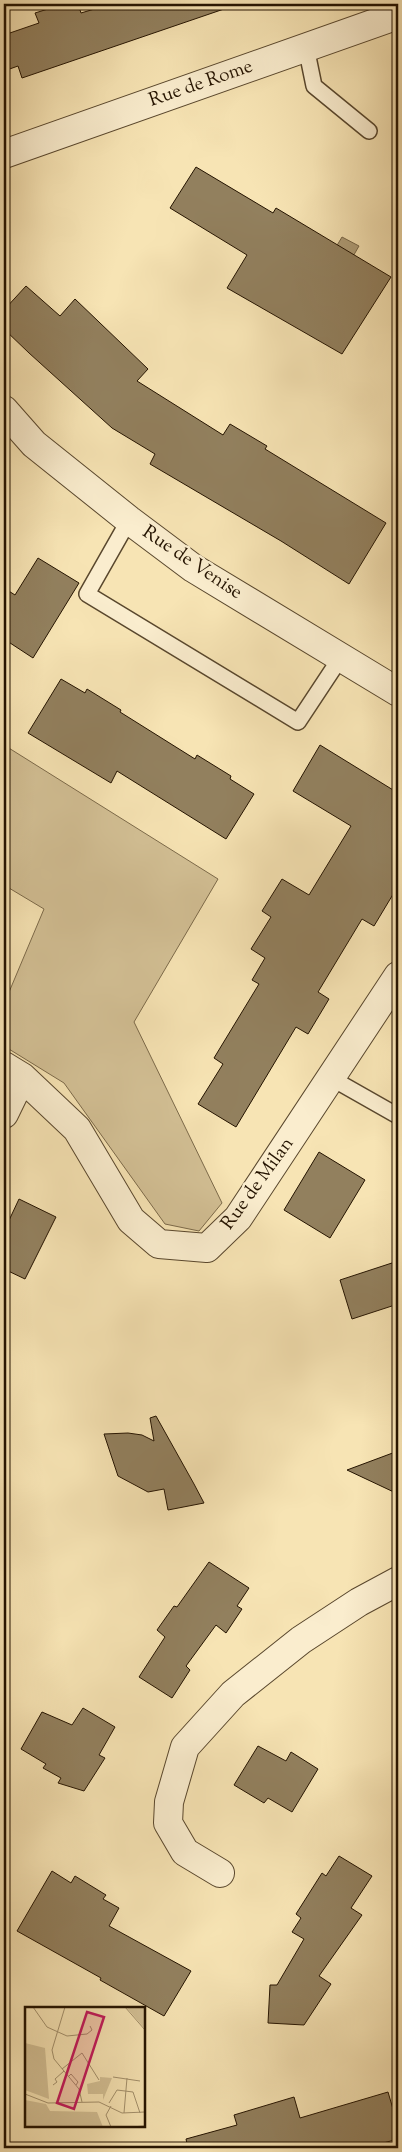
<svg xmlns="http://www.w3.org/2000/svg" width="402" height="2152" font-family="'Sorts Mill Goudy',serif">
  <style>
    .green { fill: #d3c095; stroke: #7c6a4a }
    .water { fill: #af9d77; stroke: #776647 }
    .building { fill: #92805e; stroke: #241300 }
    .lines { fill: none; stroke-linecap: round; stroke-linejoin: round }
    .lane-casing { stroke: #59472d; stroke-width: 18 }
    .street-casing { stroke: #59472d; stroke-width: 30 }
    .lane { stroke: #faedce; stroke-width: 15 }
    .street { stroke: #faedce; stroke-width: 28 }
    .labels { text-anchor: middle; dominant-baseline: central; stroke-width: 5; stroke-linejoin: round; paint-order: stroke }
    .street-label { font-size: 19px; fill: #241300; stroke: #faedce }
    .inset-road { fill: none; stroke: #a3906c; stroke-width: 1 }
    .view { fill: #c2185b; fill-opacity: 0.15; stroke: #c2185b; stroke-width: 2.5 }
    .inset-edge { fill: none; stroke: #241300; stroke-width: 2.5 }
  </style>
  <rect width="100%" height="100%" fill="#f7e4b4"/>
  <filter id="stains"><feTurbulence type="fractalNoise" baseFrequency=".004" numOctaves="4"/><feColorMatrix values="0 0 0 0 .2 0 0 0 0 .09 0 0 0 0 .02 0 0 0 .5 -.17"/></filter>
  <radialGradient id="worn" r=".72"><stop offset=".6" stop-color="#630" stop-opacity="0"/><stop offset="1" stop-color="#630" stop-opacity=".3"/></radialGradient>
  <path class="green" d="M4,745L218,879L134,1022L222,1203L199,1231L165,1224L64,1083L4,1046V1004L44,909L4,885Z"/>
  <path class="water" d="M342,237L359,246L340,279L323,269Z"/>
  <path class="building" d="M64,4H78L81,13L111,4H223L224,9L22,78L18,66L4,71V35L39,23L35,13Z
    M196,167L273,213L276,208L391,277L342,354L227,288L247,255L170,208Z
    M26,286L60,316L75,299L148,369L137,381L223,435L230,424L267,446L265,449L386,523L349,584L281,541L150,464L155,454L112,428L29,353L4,329V310Z
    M38,558L79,583L33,658L4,639V588L15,595Z
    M61,679L85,693L87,689L121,710L120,712L195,759L197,755L231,776L230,779L254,794L226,839L117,771L111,783L28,733Z
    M320,745L398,793V886L374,926L362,919L318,992L329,999L308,1034L296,1027L236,1127L198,1104L223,1064L214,1058L259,984L252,980L265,958L251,949L271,917L262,911L282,879L309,895L351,826L293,791Z
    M319,1152L365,1180L330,1238L284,1210Z
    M19,1199L56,1217L25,1279L4,1269V1231Z
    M398,1261V1304L352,1319L340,1280Z
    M156,1416L194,1484L204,1503L168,1510L164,1489L148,1492L118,1476L104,1434L128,1433L142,1435L154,1441L150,1418Z
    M398,1451V1494L347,1470Z
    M209,1562L249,1588L237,1606L242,1609L226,1633L216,1625L186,1666L190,1670L172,1698L139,1677L165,1637L157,1630L174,1606L177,1607Z
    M83,1708L115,1727L99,1755L105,1758L84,1791L58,1783L61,1778L43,1768L46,1764L21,1749L42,1712L72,1725Z
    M258,1746L286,1761L291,1752L318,1769L292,1812L268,1798L264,1803L234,1785Z
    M339,1856L372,1876L351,1908L362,1915L319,1976L331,1984L304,2025L268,2023L270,1985H277L304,1939L292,1932L301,1918L296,1914L322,1873L326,1876Z
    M52,1871L71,1883L75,1876L106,1895L103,1899L119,1908L109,1926L191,1971L164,2016L100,1980L101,1978L17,1931Z
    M388,2092L398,2126V2139L365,2148H188L186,2139L237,2125L234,2115L294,2097L300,2118Z"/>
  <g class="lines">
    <defs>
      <path id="lane" d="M306,47L314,86L369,131
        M129,520L87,594L298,722L341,657
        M331,1078L398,1116"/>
      <path id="street" d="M4,154L398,15
        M4,410L34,444L129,520L193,568L398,692
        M4,1066L22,1077L77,1129L131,1220L159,1244L207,1248L238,1218L398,976
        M4,1114L22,1077
        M220,1873L185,1852L168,1823L169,1802L185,1747L233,1694L301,1640L359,1602L398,1581"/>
    </defs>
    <use href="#lane" class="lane-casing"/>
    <use href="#street" class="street-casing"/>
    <use href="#lane" class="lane"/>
    <use href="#street" class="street"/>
  </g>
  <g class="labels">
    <g class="street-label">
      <text transform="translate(201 84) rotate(-19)">Rue de Rome</text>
      <text transform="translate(192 563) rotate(34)">Rue de Venise</text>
      <text transform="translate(258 1184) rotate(-54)">Rue de Milan</text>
    </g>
  </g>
  <g transform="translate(25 2007)">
    <rect width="120" height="120" fill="#f7e4b4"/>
    <path d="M101,0H120V22ZM0,36L20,41L24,92L0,83ZM75,70L87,71L78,93V87H63L62,77L75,74ZM0,93L21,97L25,104L72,105L78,120H0Z" fill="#d3c095"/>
    <path class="inset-road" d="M8,0L22,20L42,29L62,27L67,23L65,19M40,0L27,43L29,52L54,82L57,95M100,0L120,23M37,62L57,46L74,73M44,69L46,67L53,75L51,78M88,70L115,74M28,78L32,75L30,72L39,64M0,87L23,96L74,95L97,106L120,105M84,96L92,83L108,85L115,106M86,99L81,108L86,120M99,106L102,71M105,120L120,119"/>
    <path class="view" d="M62,5L79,10L49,102L32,96Z"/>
    <rect width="120" height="120" class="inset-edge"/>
  </g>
  <rect width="402" height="2152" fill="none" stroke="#f7e4b4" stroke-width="20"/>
  <rect x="5" y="5" width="392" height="2142" fill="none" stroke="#241300" stroke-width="2.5"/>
  <rect x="10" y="10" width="382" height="2132" fill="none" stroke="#241300"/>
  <rect width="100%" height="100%" filter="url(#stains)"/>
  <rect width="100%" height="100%" fill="url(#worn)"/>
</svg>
